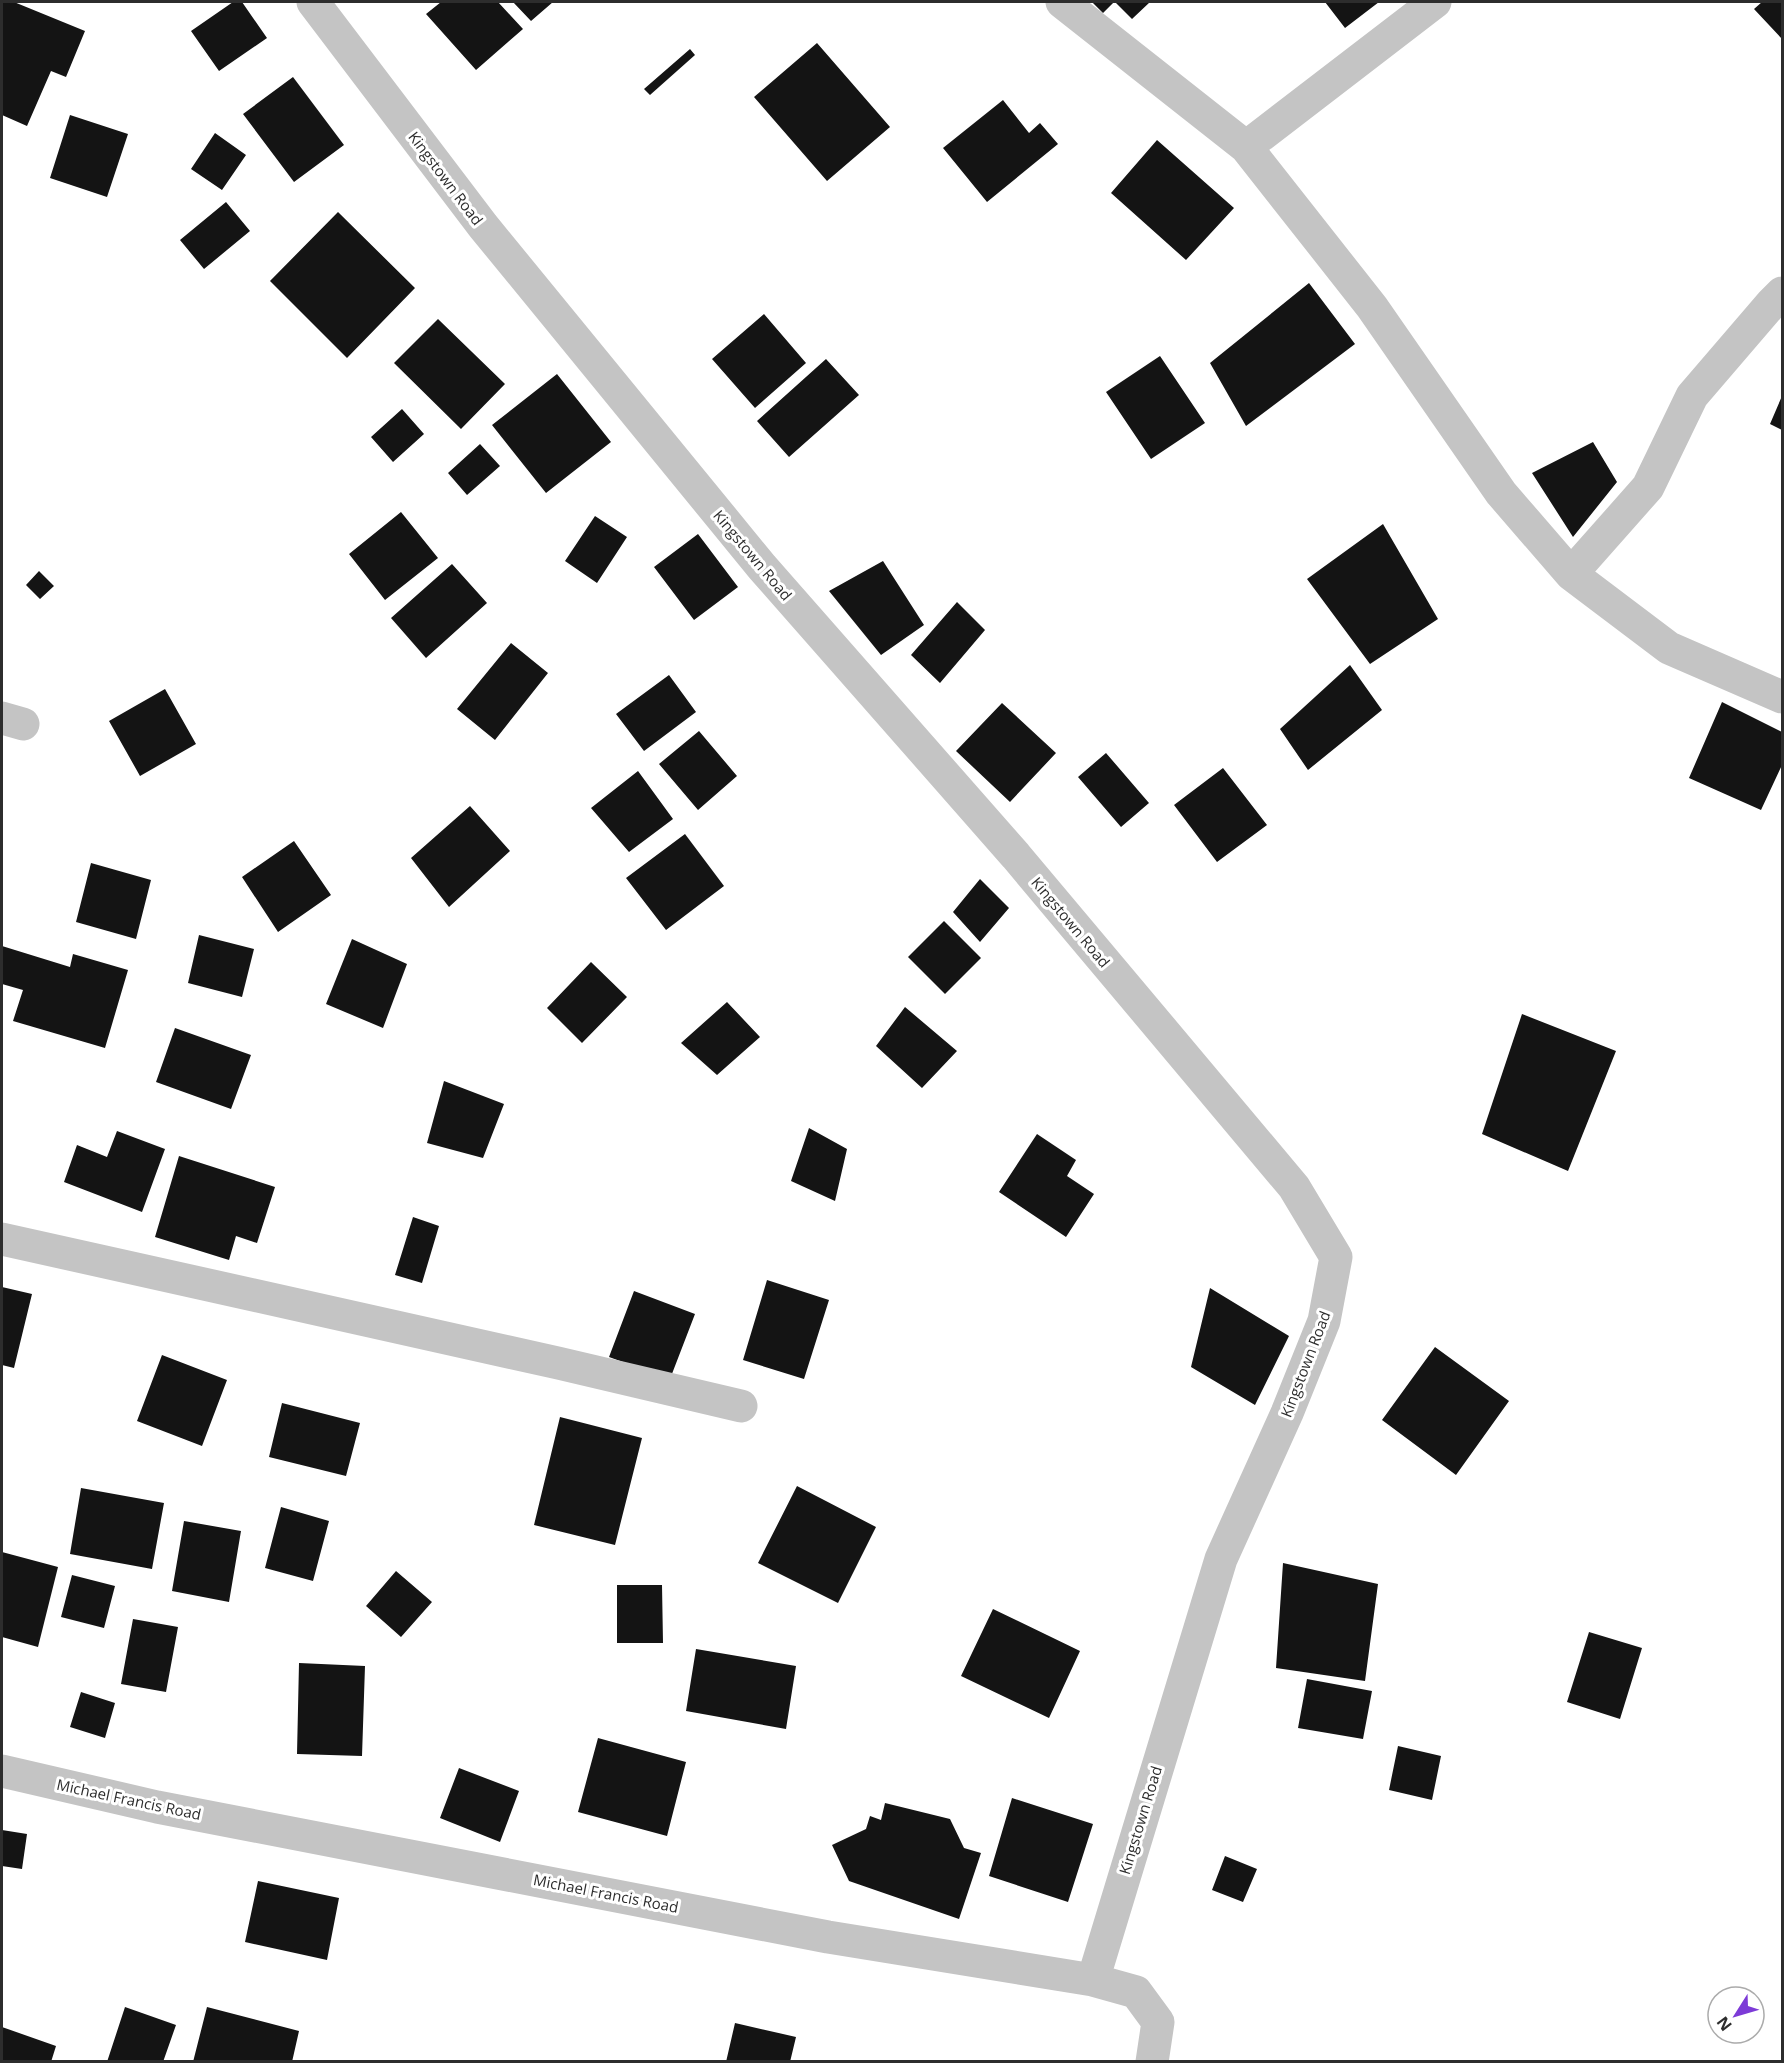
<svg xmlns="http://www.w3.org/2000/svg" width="1784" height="2063" font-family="'Open Sans',sans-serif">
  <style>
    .building { fill: #141414 }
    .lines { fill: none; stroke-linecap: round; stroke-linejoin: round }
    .minor { stroke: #c4c4c4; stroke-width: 33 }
    .labels { text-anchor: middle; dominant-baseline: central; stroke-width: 6; stroke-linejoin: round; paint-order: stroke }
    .street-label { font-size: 15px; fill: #2d2d2d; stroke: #fff }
  </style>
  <rect width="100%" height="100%" fill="#fff"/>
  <path class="building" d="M2,2H14L85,31L66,77L51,71L27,126L2,115Z
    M233,2H242L267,38L219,71L191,31Z
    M441,2H498L523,29L476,70L426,14Z
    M513,2H553L531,21Z
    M1092,2H1114L1103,13Z
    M1115,2H1150L1132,19Z
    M1325,2H1379L1345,28Z
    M1762,2H1782V39L1754,9Z
    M817,43L890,127L827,181L754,97Z
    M690,49L695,55L650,95L644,89Z
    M293,77L344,145L294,182L243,114Z
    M1003,100L1029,133L1040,123L1058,144L987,202L943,148Z
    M70,115L128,134L107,197L50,178Z
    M215,133L246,155L222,190L191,169Z
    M1157,140L1234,208L1186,260L1111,193Z
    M226,202L250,231L204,269L180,240Z
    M338,212L415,288L347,358L270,281Z
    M1309,283L1355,344L1246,426L1210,363Z
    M764,314L806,363L755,408L712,359Z
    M438,319L505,384L461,429L394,363Z
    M1160,356L1205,423L1151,459L1106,392Z
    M826,359L859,395L789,457L757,421Z
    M557,374L611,442L546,493L492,425Z
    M1782,396V430L1770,424Z
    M402,409L424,434L393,462L371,437Z
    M1593,442L1617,482L1573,537L1532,473Z
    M480,444L500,466L467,495L448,473Z
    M401,512L438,558L385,600L349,554Z
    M595,516L627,537L597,583L565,561Z
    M1383,524L1438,619L1370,664L1307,579Z
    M698,534L738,587L694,620L654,567Z
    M883,561L924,625L881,655L829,591Z
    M452,564L487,603L426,658L391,618Z
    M39,571L54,586L40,599L26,585Z
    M957,602L985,630L940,683L911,655Z
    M511,643L548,673L495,740L457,709Z
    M1350,665L1382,710L1308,770L1280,729Z
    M669,675L696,712L644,751L616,714Z
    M165,689L196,744L140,776L109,721Z
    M1722,702L1782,732V765L1761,810L1689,778Z
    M1002,703L1056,753L1010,802L956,751Z
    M699,731L737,776L698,810L659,764Z
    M1106,753L1149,803L1121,827L1078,777Z
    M1223,768L1267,825L1217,862L1174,805Z
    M638,771L673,819L629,852L591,808Z
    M470,806L510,851L449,907L411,858Z
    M685,834L724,886L666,930L626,878Z
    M294,841L331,895L278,932L242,877Z
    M91,863L151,880L136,939L76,922Z
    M980,879L1009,908L980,942L953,912Z
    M944,921L981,958L945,994L908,957Z
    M199,935L254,949L242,997L188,983Z
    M352,939L407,964L383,1028L326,1004Z
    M2,946L70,967L73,954L128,970L105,1048L13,1021L23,990L2,984Z
    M591,962L627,997L582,1043L547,1008Z
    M727,1002L760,1037L717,1075L681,1043Z
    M905,1007L957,1051L922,1088L876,1046Z
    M1522,1014L1616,1051L1568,1171L1482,1134Z
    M175,1028L251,1055L231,1109L156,1082Z
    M444,1081L504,1104L483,1158L427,1143Z
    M809,1128L847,1149L835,1201L791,1181Z
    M117,1131L165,1149L142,1212L64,1182L77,1145L107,1157Z
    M1037,1134L1076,1160L1067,1176L1094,1194L1066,1237L999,1192Z
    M179,1156L275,1187L257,1243L236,1236L229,1260L155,1237Z
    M413,1217L439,1226L422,1283L395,1275Z
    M767,1280L829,1300L804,1379L743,1360Z
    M2,1287L32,1294L14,1368L2,1365Z
    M1210,1288L1289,1336L1255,1405L1191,1367Z
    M634,1291L695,1314L670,1379L609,1357Z
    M1435,1347L1509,1401L1456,1475L1382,1420Z
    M162,1355L227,1380L202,1446L137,1421Z
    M282,1403L360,1423L346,1476L269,1457Z
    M560,1417L642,1438L615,1545L534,1525Z
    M797,1486L876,1527L838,1603L758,1563Z
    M81,1488L164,1503L152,1569L70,1554Z
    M281,1507L329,1521L313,1581L265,1568Z
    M184,1521L241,1531L229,1602L172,1591Z
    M2,1552L58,1567L38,1647L2,1637Z
    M1283,1563L1378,1584L1365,1681L1276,1668Z
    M396,1571L432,1602L401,1637L366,1606Z
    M72,1575L115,1586L104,1628L61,1617Z
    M617,1585H662L663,1643H617Z
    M993,1609L1080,1651L1049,1718L961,1676Z
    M133,1619L178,1627L166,1692L121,1684Z
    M1589,1632L1642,1648L1620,1719L1567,1702Z
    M696,1649L796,1666L786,1729L686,1711Z
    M299,1663L365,1666L362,1756L297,1754Z
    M1307,1679L1372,1691L1363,1739L1298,1728Z
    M81,1692L115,1703L105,1738L70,1727Z
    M598,1738L686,1762L667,1836L578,1812Z
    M1398,1746L1441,1756L1432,1800L1389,1790Z
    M459,1768L519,1791L500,1842L440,1818Z
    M1012,1798L1093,1824L1068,1902L989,1876Z
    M885,1803L950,1819L964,1848L981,1853L959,1919L849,1881L832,1845L866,1829L870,1816L881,1820Z
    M2,1830L27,1834L22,1869L2,1866Z
    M1225,1856L1257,1869L1243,1902L1212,1890Z
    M258,1881L339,1898L327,1960L245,1942Z
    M125,2007L176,2025L163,2062H107Z
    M207,2007L299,2031L292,2062H193Z
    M735,2023L796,2037L790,2062H726Z
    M2,2027L56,2046L51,2062H2Z"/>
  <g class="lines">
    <path class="minor" d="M313,2L483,226L762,567L1016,856L1294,1187L1336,1257L1324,1321L1287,1413L1221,1559L1093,1980
      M1062,2L1246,147L1372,307L1501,493L1571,574L1669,648L1782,697
      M1246,147L1435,2
      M1571,574L1648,487L1692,396L1771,304L1782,293
      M2,718L23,724
      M2,1239L558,1363L741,1406
      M2,1771L157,1807L828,1937L1093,1980L1136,1992L1158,2022L1152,2062"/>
  </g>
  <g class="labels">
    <g class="street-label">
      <text transform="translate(446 178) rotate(53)">Kingstown Road</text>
      <text transform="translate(753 555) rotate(50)">Kingstown Road</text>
      <text transform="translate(1071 922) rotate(50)">Kingstown Road</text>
      <text transform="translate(1305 1364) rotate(-69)">Kingstown Road</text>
      <text transform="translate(129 1799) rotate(12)">Michael Francis Road</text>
      <text transform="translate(1140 1820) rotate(-73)">Kingstown Road</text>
      <text transform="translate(606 1893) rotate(11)">Michael Francis Road</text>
    </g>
  </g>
  <rect width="1784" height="2063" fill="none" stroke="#2d2d2d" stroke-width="6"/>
  <g transform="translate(1736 2015) rotate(233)"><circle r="28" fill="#ffffff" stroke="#ababab" stroke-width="1.5"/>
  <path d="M0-4.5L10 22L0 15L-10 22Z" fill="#7d3bd7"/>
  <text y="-9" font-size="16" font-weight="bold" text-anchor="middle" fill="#2d2d2d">N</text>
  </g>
</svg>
